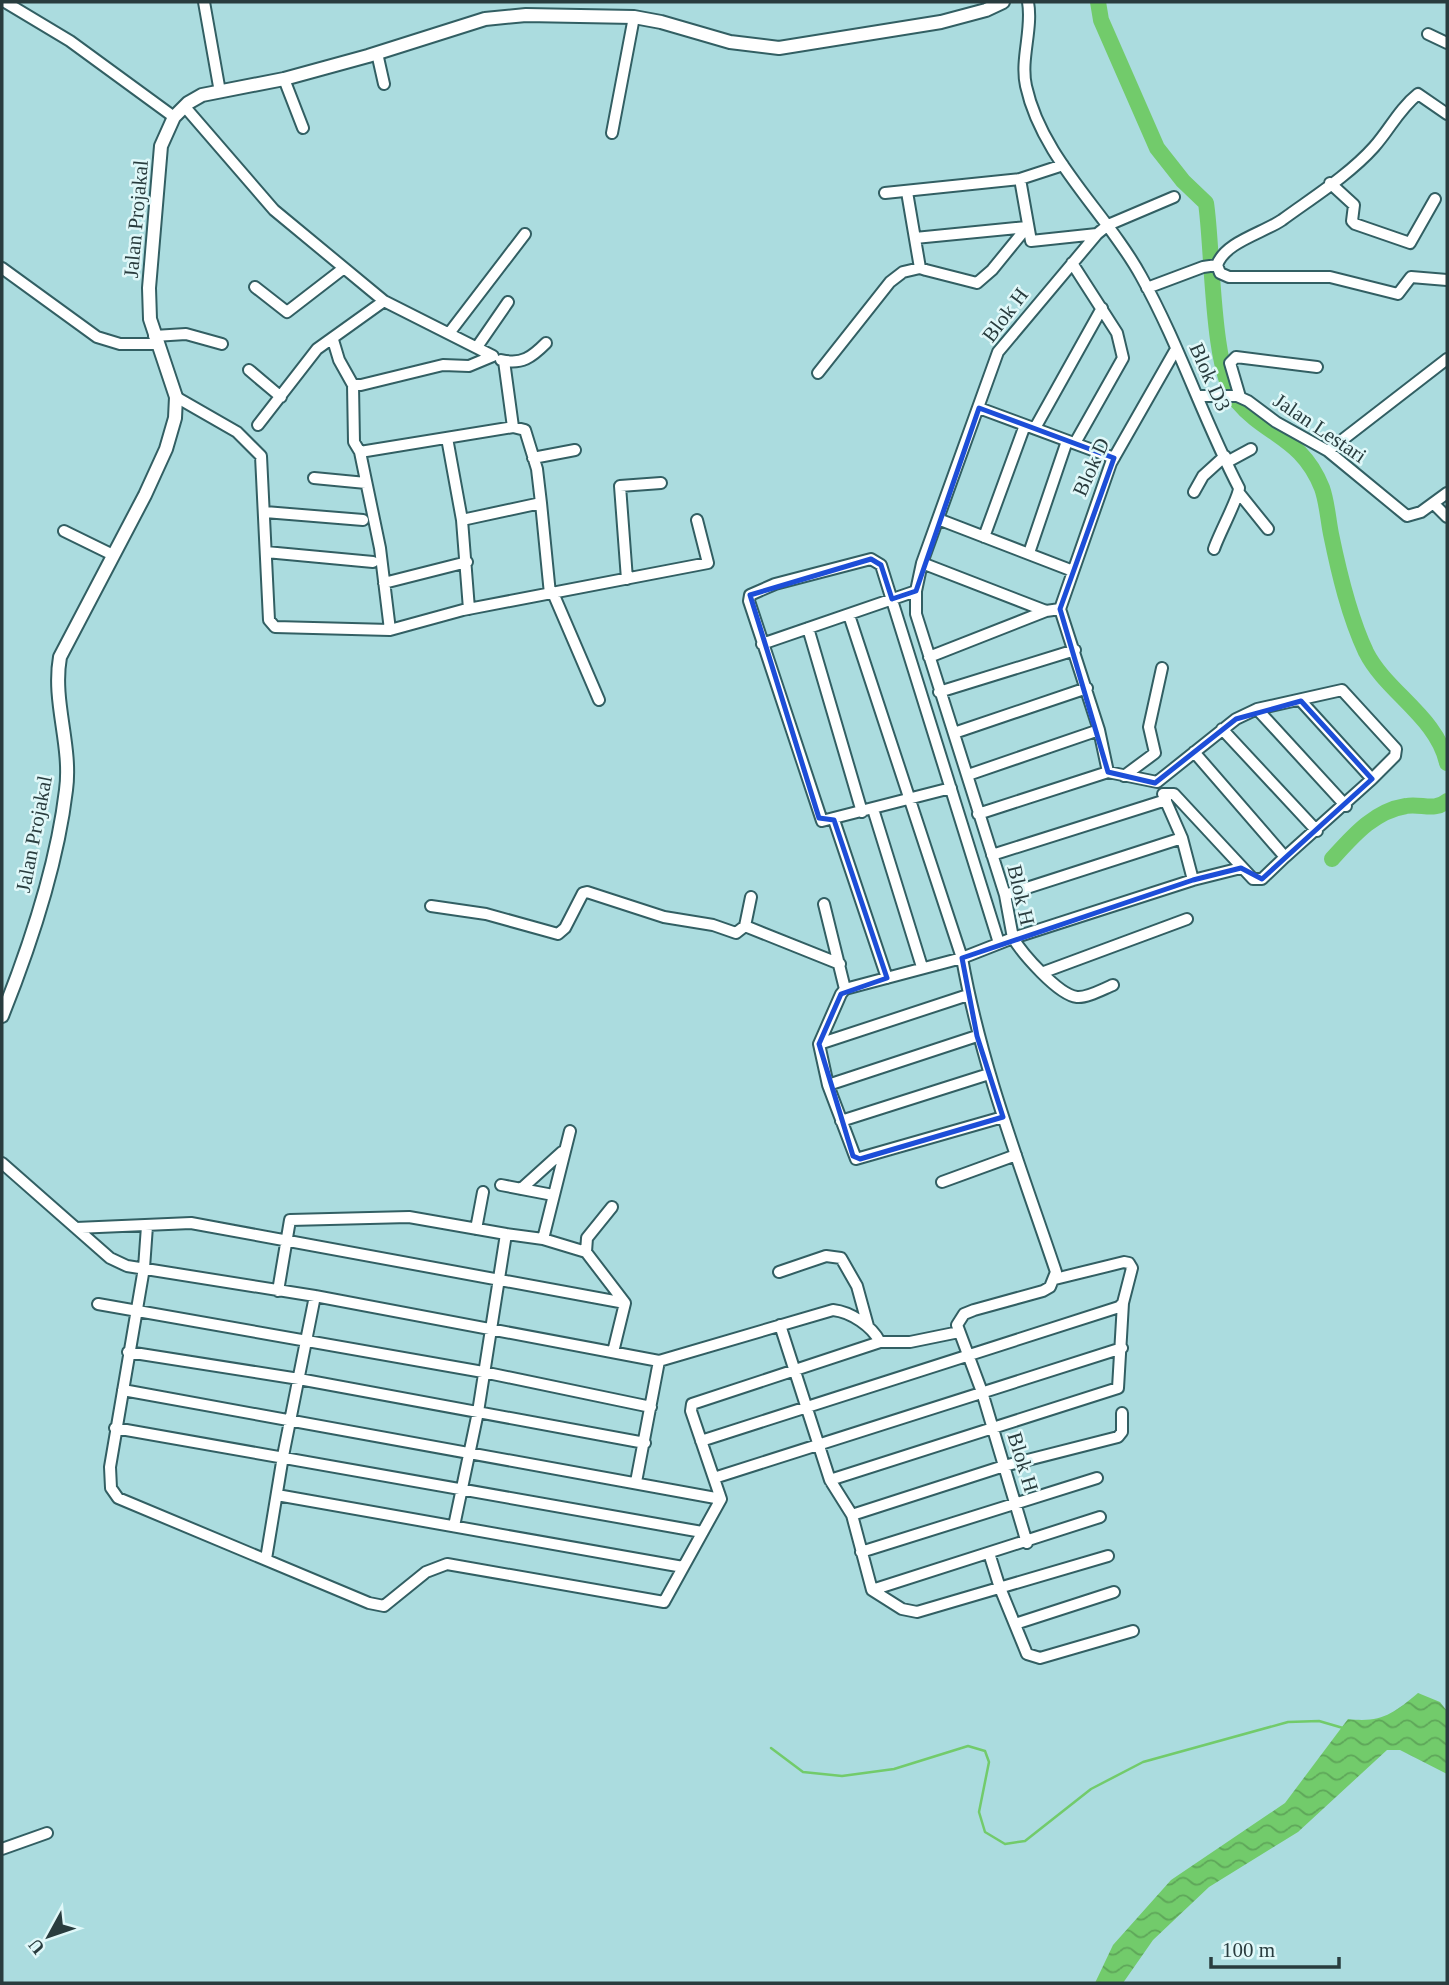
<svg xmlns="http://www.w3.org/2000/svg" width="1449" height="1985" font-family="'Times New Roman',serif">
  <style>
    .water { fill: url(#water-waves) }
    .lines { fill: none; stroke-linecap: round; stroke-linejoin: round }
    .stream { stroke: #72cb6b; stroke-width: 2.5 }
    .river { stroke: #72cb6b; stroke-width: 16 }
    .minor-casing { stroke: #325f63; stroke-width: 14 }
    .major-casing { stroke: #325f63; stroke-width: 16 }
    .minor { stroke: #fff; stroke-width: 10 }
    .major { stroke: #fff; stroke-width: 12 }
    .marked { fill: none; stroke: #1d4ed8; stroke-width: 5; stroke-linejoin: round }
    .labels { text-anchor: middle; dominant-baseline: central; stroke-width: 5; stroke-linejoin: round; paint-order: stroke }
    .street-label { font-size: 21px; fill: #293c3e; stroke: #e0f8f9 }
  </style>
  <defs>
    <pattern id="water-waves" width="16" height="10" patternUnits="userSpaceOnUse" patternTransform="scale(1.75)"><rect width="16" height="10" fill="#72cb6b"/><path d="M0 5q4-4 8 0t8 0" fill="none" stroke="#5ea659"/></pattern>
  </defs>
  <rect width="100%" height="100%" fill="#abdcdf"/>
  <path class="water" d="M1418,1693L1440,1702L1447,1711V1774L1400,1750H1387L1298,1832L1209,1887L1153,1940L1123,1983H1095L1113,1945L1171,1880L1285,1803L1348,1719C1381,1723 1393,1714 1418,1693Z"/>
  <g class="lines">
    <path class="stream" d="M771,1748L803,1772L842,1776L894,1769L968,1746L985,1751L989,1762L979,1812L985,1832L1005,1844L1025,1841L1091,1789L1143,1762L1288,1722L1319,1721L1343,1728"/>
    <path class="river" d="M1098,2L1101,20L1157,148L1183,181L1206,203C1213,248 1211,370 1237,401C1266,436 1302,437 1322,488C1327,502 1328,519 1331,534C1339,573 1349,616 1366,652C1386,692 1437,717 1447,763
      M1332,859C1353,836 1374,811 1406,806C1421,803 1434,812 1447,801"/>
    <defs>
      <path id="minor" d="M5,2L70,41L174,117
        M204,2L220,92
        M1028,2C1033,29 1020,59 1026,86C1042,159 1106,212 1141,276C1179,344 1203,419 1239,488C1239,497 1218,536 1214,549
        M1428,34L1447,43
        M377,53L384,84
        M284,79L303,128
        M185,107L274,210L384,301L493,356L469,366L443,365L361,385H353L339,360L333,340
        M612,133L634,17
        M1020,179L1031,241L1097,234
        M1330,183L1354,205L1352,221L1355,224L1410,243L1435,199
        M907,192L920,268L926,270L977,283L992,270L1027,227
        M885,193L1020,179L1063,165
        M915,238L1027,227
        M1072,263L1117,333L1123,358L1075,443
        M1217,265C1225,242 1263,233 1282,220C1312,198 1349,175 1374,147C1390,129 1399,109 1418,94L1447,114
        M2,268L97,337L120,344H156
        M255,287L287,312L344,268
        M1147,288L1203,267L1217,265L1220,273L1229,277H1330L1398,294L1411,277L1447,280
        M450,332L525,234
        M154,336L186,334L222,344
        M477,347L508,302
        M501,360C522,365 532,357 546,343
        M504,361L513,427
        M249,370L281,397
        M818,373L890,282L903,272L920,268
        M353,385L354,442L360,452L513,427L525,430L537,469L541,503L462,520
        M1198,396H1237L1248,401L1276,422L1328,451L1407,516L1421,512L1447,493
        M176,397L237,432L261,456L269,620L275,627L390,630L463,610L708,563L697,520
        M1240,397L1230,363L1236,357L1317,367
        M979,408L1114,458
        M258,425L317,349L384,301
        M1035,428L1102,308
        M447,438L462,520L469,609
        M1328,451L1447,359
        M360,452L380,548L390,630
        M533,458L575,450
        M1227,462L1251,449
        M314,478L366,483
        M1194,492L1203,476L1225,456
        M1239,493L1268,529
        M541,503L550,594
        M1434,504L1447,517
        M265,512L363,520
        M938,519L1073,571
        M64,531L113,555
        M984,537L1025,425
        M266,552L373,562
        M1029,553L1067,441
        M922,563L1046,611
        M627,579L620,486L661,483
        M384,583L467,562
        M553,593L599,700
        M1060,609L1099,730L1108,772L1157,782L1236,719L1257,709L1342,690L1396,749L1395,756L1372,779
        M1060,609L1111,463L1176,349
        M849,615L962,958L845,989L841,994L819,1044L828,1085L856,1159L1003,1117
        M808,628L862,812
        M762,644L916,591
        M929,657L1046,611L1060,609
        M939,692L1075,650
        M1257,709L1346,806
        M1222,729L1317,831
        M954,733L1087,688
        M1194,752L1285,857L1372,779L1301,701
        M968,775L1099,730
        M1124,776L1155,753L1149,727L1162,668
        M951,788L822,821L749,601L750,595L775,584L871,559L881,565L999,943
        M1163,794H1174L1253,879H1262L1285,857
        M1164,797L1182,838L1193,880
        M873,809L922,967
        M978,814L1108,772
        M834,820L887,978
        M992,855L1166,800
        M1005,895L1182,838
        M751,897L745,926L840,964
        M824,904L845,989
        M431,906L486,914L558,934L565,928L583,893L587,892L664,917L713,925L736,933L745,926
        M1044,972L1187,919
        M1113,985C1103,989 1087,998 1077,997C1058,995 1022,953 1013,938L1193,880L1241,868
        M819,1044L968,995
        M828,1085L977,1036
        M841,1121L989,1074
        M2,1163L110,1258L127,1266L315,1296L659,1361L833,1310C851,1312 872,1326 880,1342H910L959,1332
        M942,1182L1016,1155
        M501,1185L553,1195
        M521,1189L562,1152
        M147,1226L144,1268L110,1467L111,1488L118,1498L369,1603L384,1606L426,1572L447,1564L664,1602L721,1499L691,1411L692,1404L880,1342
        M76,1228L191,1223L625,1303L613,1352
        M476,1229L483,1192
        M543,1239L570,1131
        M586,1252L587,1238L612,1207
        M779,1272L826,1256L841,1258L857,1286L868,1326
        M278,1291L290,1220L409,1217L506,1234
        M98,1304L483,1372L651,1407
        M780,1325L830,1480L852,1515L872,1590L902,1609L917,1612L1108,1556
        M128,1352L299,1379L645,1443
        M123,1390L721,1499
        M115,1428L702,1532
        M701,1441L1119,1307L1123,1303L1132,1268L1129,1263L1124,1262L1055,1279
        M714,1478L1122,1348
        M830,1480L1118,1388L1123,1303
        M636,1482L659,1361
        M277,1495L683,1567
        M852,1515L1004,1466L1118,1437L1122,1432V1413
        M454,1526L478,1412L506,1234L543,1239L586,1252L625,1303
        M1027,1543L982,1392L957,1325L964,1314L974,1310L1043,1291L1050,1287L1056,1272C1021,1168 981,1066 962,958L1013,938L1005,895L916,614V591L922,563L998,352L1097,234L1108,225L1174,197
        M861,1552L1097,1478
        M989,1553L1000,1588L1027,1654L1040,1658L1133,1631
        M266,1559L283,1456L315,1296
        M872,1590L1100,1517
        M1015,1624L1114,1592
        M2,1849L47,1833"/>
      <path id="major" d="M2,1016C30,946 57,866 66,790C72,745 52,702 60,657L145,495L166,449L175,418L176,397L150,319L149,288L161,146L174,117L188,103L202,95L284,79L368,56L485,19L526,15L634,17L661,22L730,42L779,48L941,22L986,10L1003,2"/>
    </defs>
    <use href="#minor" class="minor-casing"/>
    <use href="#major" class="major-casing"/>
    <use href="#minor" class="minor"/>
    <use href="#major" class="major"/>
  </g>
  <path class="marked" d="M979,408L1114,458L1060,609L1108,772L1155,783L1236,719L1301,701L1372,779L1262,879L1241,868L1193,880L962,958L977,1036L1003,1117L860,1159L853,1156L819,1044L841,994L887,978L834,820L819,818L750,595L871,559L881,565L892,599L916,591Z"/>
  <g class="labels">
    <g class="street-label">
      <text transform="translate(136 219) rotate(-85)">Jalan Projakal</text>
      <text transform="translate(1005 315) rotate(-53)">Blok H</text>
      <text transform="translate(1210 377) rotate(66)">Blok D3</text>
      <text transform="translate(1320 428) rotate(34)">Jalan Lestari</text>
      <text transform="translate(1091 467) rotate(-66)">Blok D</text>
      <text transform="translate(34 834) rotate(-79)">Jalan Projakal</text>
      <text transform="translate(1021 895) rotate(77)">Blok H</text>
      <text transform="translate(1023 1462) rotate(73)">Blok H</text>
    </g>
  </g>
  <rect width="1449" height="1985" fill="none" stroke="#293c3e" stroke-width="7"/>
  <g transform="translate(49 1936) rotate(230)" stroke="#e0f8f9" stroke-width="5" paint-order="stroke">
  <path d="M0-5L12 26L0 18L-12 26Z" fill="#293c3e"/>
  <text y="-10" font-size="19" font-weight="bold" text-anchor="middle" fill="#293c3e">U</text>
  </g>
  <path d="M1211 1957v10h128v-10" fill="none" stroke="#293c3e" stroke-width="3.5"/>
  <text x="1222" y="1957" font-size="21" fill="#293c3e" stroke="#e0f8f9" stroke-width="5" paint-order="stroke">100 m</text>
</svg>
